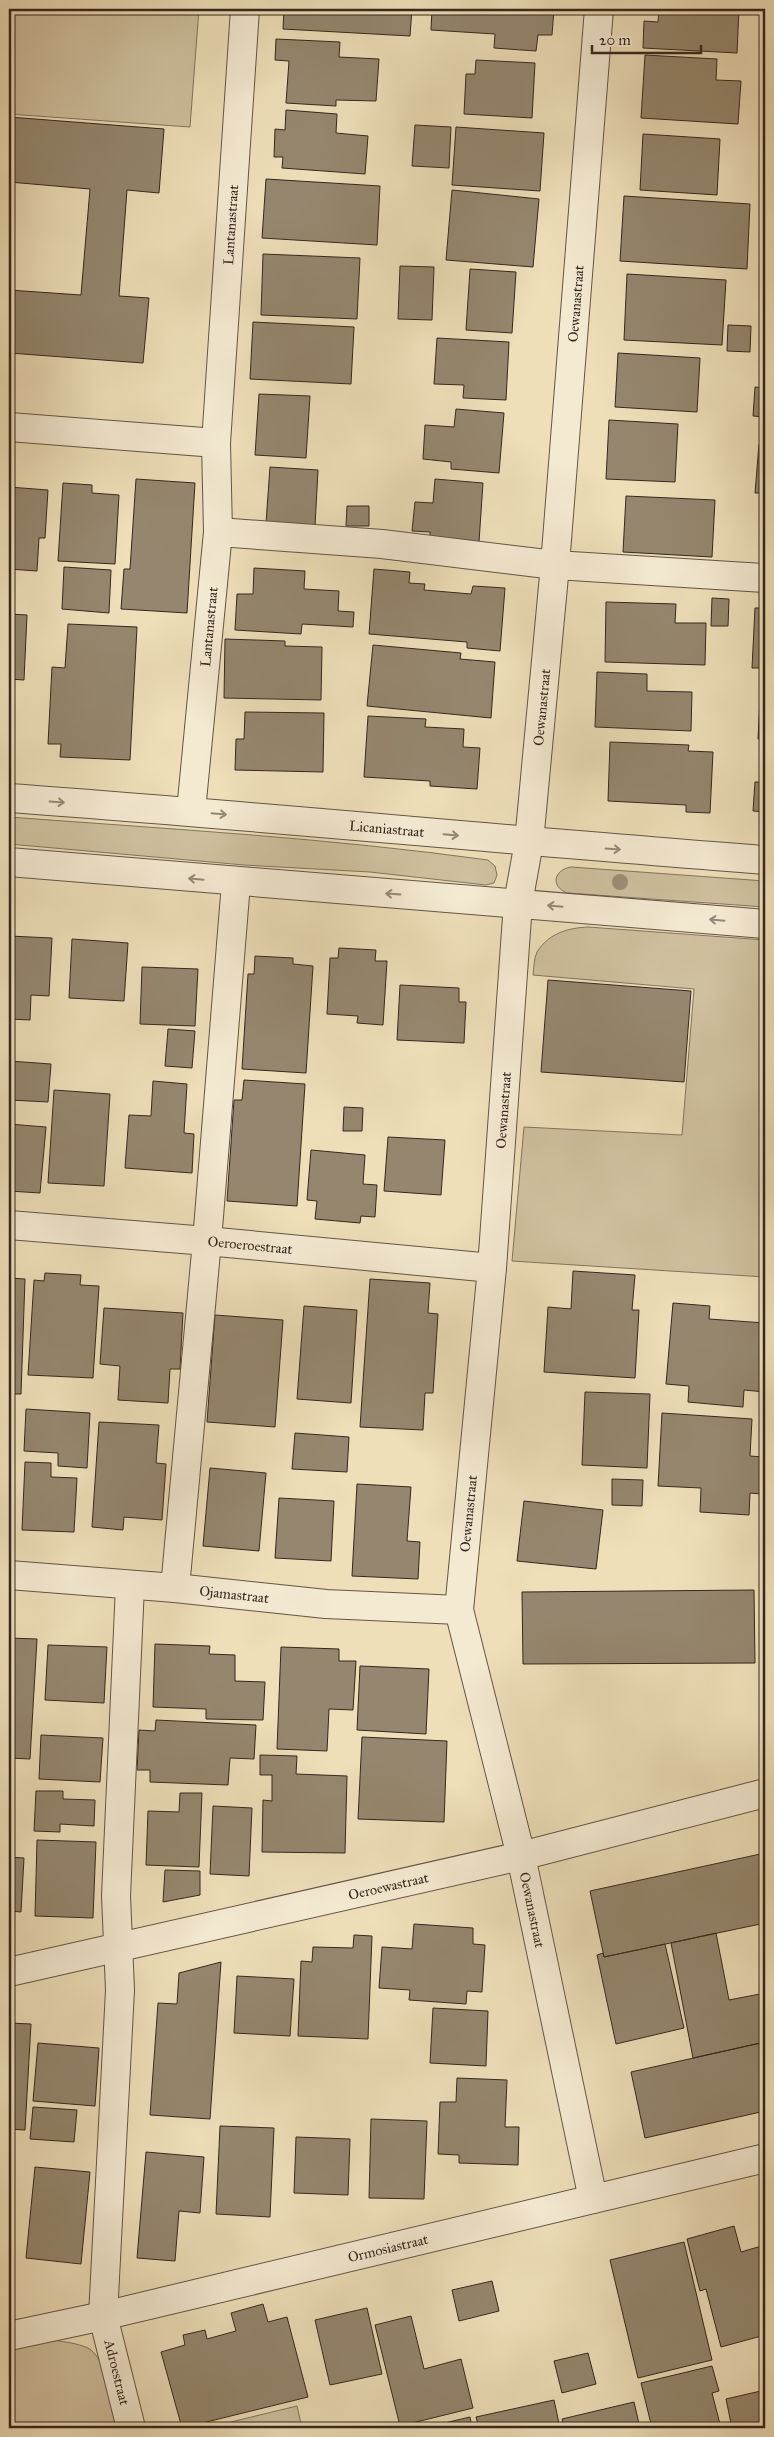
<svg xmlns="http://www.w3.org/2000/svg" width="774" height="2437" font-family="'IM FELL Great Primer',serif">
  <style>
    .green { fill: #cfc09f; stroke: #82745f }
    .building { fill: #95876f; stroke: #35271f }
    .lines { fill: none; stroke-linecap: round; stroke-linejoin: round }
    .minor-casing { stroke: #635546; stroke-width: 30 }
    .minor { stroke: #f4ead2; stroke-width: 28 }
    .tree { fill: #9e8f76 }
    .oneway { stroke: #948878 }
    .labels { text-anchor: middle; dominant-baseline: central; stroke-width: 4.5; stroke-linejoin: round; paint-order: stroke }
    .street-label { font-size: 14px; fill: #35271f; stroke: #f4ead2 }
  </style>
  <rect width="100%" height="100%" fill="#eedfb9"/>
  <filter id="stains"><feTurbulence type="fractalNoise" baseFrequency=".004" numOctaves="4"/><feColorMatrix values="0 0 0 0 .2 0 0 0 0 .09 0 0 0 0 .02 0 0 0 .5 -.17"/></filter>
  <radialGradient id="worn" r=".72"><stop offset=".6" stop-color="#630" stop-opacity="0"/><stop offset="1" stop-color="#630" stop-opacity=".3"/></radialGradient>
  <path class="green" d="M9,9H199L190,127L9,114Z
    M9,817C169,829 329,838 488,860L495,866L497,875L494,883L486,885L370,872L244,865L9,844Z
    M571,867L765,881V907L567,893C550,886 554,870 571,867Z
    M588,927L765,940V1277L512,1261L524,1127L682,1135L694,989L533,975C534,968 534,958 537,952C549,933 568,928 588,927Z
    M53,2340C64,2342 77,2343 88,2348C108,2359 112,2407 116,2428H9V2350Z
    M297,2406L302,2428H206Z"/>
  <path class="building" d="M284,9H412L410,36L283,29Z
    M432,9H554L552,35H538L536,51L494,48L495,34L431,30Z
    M659,9H739L737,53L643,48L644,21L658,22Z
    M276,39L340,42L339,57L379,59L376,101L336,100V106L286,103L289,61L275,60Z
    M645,55L717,59L716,80L741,81L738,124L641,118Z
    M476,60L535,63L532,118L464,114L466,74H475Z
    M286,110L337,114L336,133L368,136L365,174L282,168L283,157H274L275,129L285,130Z
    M9,117L164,129L159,193L127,190L119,296L149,298L143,363L9,353V290L81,295L90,189L9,182Z
    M415,125L451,127L449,168L412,166Z
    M456,127L544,133L540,191L452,185Z
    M643,134L720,139L717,195L640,190Z
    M266,179L380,186L377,245L262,238Z
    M452,190L539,199L533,267L446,260Z
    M624,196L750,204L747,269L620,261Z
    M263,254L360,258L357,319L261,315Z
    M400,266L434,267L432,320L398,319Z
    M470,269L516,272L512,333L466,330Z
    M627,274L726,280L722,345L624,340Z
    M765,302V345H763Z
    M253,322L354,327L351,384L250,379Z
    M728,325L751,326L750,352L727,351Z
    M437,338L509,342L506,400L463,398L464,385L434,384Z
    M618,353L700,358L697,412L615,407Z
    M755,387L765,388V417L753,416Z
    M259,394L310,396L306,458L255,455Z
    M456,409L504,413L499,473L451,469V462L423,459L425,425L454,427Z
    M609,420L678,424L675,482L606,479Z
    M759,444H765V493H755Z
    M270,467L318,470L315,526L266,523Z
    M136,479L195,483L187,613L121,609L124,569H130Z
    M435,479L483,483L479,542L430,538V532L412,531L415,502L433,503Z
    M63,483L92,485V493L119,495L115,564L58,561Z
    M9,487L48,490L45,538H39L37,571L9,569Z
    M626,496L715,500L712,557L623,552Z
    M347,506H369V526H346Z
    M765,532V563H764Z
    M64,567L111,570L109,613L62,609Z
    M254,568L305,571L304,589L339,591L338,611L354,612L353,627L302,624L301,634L235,630L237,594H253Z
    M374,569L410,572L409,583L425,584L424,590L471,594L473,586L505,588L500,651L467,648V642L369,634Z
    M712,598L729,599L728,626H711Z
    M606,602L676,604L675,623H706L705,665L605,662Z
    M755,608H765V668H752Z
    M9,614L27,615L24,680L9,679Z
    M68,624L137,627L130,760L60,757L61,744H48L52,667L65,668Z
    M225,639L285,641V646L322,647L321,700L224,698Z
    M373,645L461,653L460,659L495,662L491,718L367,706Z
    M597,672L647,674V691L692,692L691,731L595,727Z
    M760,698H765V740L758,739Z
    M245,712L324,713L323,772L235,770L236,739H244Z
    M368,716L426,719L425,727L464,729L463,747L480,748L477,789L430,786V781L364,777Z
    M610,742L689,745L688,751L713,752L710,813L686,812V805L608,801Z
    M755,782H765V812L753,811Z
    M9,936L52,938L49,996L31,995L30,1020L9,1019Z
    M72,939L128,943L124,1001L69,998Z
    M339,948L376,950L375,961H387L383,1025L357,1023L358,1016L327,1014L330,958H338Z
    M255,956L293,958V964L313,966L306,1073L242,1069L248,974H254Z
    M142,967L198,969L195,1026L140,1024Z
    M548,980L691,991L684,1082L541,1072Z
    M400,985L459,988V1002H466L464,1043L397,1040Z
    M168,1029L195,1031L192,1068L165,1066Z
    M9,1061L51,1064L48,1102L9,1100Z
    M244,1080L305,1084L297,1206L227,1201L234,1100H242Z
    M153,1081L187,1084L184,1133L194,1134L192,1173L125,1168L129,1115L151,1116Z
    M54,1090L110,1094L104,1186L48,1183Z
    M344,1107L363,1108L362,1131H343Z
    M9,1124L46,1127L40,1193L9,1191Z
    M388,1137L445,1140L441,1195L384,1191Z
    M311,1150L365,1155L363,1184L377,1185L375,1217L361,1216L360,1223L315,1219L317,1201L307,1200Z
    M573,1271L635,1275L632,1310H639L635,1378L544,1372L548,1307L571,1309Z
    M45,1273L81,1275L80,1285L99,1286L93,1378L28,1375L34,1280L44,1281Z
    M9,1278L25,1279L21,1394H9Z
    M370,1279L430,1283L428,1313L438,1314L433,1393H425L423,1430L360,1427Z
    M673,1303L710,1306L709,1319L765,1323V1392L744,1390L743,1407L688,1402L689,1386L666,1384Z
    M304,1306L357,1310L351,1403L297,1399Z
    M104,1308L183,1313L180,1369H170L168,1403L118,1400L120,1366L100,1364Z
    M215,1315L283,1320L275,1427L207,1422Z
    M585,1392L650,1394L647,1468L582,1465Z
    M26,1409L90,1413L87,1468L58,1466V1453L24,1451Z
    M662,1413L752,1419L750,1456L764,1457L761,1494L750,1493L749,1515L700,1512L701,1488L658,1486Z
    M99,1422L159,1425L156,1463L166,1464L162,1520L124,1517L123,1530L92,1527Z
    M295,1433L349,1437L347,1472L292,1469Z
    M25,1462L51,1463V1477L77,1478L74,1532L22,1530Z
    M210,1468L266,1473L259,1551L203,1546Z
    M612,1479L643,1480L642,1506L612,1505Z
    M357,1484L411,1487L407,1541L420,1542L418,1579L352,1576Z
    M279,1498L334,1501L331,1561L275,1558Z
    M524,1501L603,1510L596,1569L517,1561Z
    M754,1590L755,1663L523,1664L522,1592Z
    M9,1638L37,1639L30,1759L9,1758Z
    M155,1644L210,1646L209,1654L235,1655V1681L265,1682L263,1720L206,1719V1709L153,1707Z
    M48,1645L107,1647L104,1703L45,1700Z
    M281,1647L339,1649V1661H356L353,1710L329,1709L327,1751L277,1749Z
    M360,1666L429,1669L426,1734L357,1730Z
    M156,1720L256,1725L254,1759L230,1758L228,1785L150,1782V1770H137L139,1730L155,1731Z
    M41,1735L103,1738L100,1782L39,1779Z
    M362,1737L447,1741L444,1822L358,1819Z
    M260,1755L297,1756L296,1774L347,1776L345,1853L262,1852L263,1800L272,1801V1775H260Z
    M36,1791H63V1799L95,1800L94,1826L60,1824V1832L34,1831Z
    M180,1793H202L199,1867L146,1865L148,1811L179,1812Z
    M213,1806L252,1808L249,1876L210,1874Z
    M37,1840L96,1842L93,1918L35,1916Z
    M765,1853V1923L604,1957L590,1891Z
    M9,1857L24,1858L21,1912L9,1911Z
    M165,1870L200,1871V1895L163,1902Z
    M414,1924L473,1928V1944L485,1945L482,1992L467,1991L466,2004L409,2000L410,1990L379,1988L382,1947L412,1949Z
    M716,1933L729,2000L765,1993V2042L693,2058L671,1943Z
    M354,1935L372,1936L368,2039L298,2036L301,1961L312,1962L313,1947L353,1948Z
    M665,1944L684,2028L616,2044L597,1955L603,1953L604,1957Z
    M221,1962L210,2119L150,2115L158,2003L177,2004L179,1973Z
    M237,1976L294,1979L290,2036L234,2033Z
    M433,2008L488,2011L486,2066L430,2063Z
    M9,2023L31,2024L25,2130L9,2129Z
    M765,2042V2111L645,2138L631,2072Z
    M38,2043L99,2048L95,2106L33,2101Z
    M457,2078L507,2080L505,2127H519L518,2165L459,2163V2155L438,2154L440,2102H456Z
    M33,2107L77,2110L74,2142L30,2139Z
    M371,2119L427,2121L424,2199L369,2198Z
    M220,2126L274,2128L270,2217L216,2214Z
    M296,2137L350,2139L348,2195L294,2193Z
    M146,2152L204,2157L200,2213L179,2211L175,2261L137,2258Z
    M35,2167L90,2172L81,2264L26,2258Z
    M734,2226L741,2252L765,2245V2335L721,2347L706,2289L700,2291L687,2239Z
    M684,2242L712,2360L638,2378L610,2260Z
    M492,2281L499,2311L459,2321L452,2290Z
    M263,2304L268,2322L287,2317L308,2397L182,2428L161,2352L185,2345L183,2335L205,2330L207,2339L236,2331L231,2313Z
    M367,2308L382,2374L330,2385L315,2320Z
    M411,2316L424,2369L461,2359L473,2408L400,2426L375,2325Z
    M588,2353L596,2384L562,2393L554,2361Z
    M712,2366L719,2391L712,2393L721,2428H652L641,2383Z
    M765,2390V2428H732L726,2399Z
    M554,2400L560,2428H479L476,2417Z
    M634,2402L640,2428H564L562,2419Z
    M470,2417L472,2428H423Z"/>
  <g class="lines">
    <defs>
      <g id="minor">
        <path d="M9,427L216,443"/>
        <path d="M218,532L382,544L555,565L765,578"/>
        <path id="s1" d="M9,798C261,816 513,841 765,860"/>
        <path id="s2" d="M191,811L218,532L216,443L245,9"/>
        <path d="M9,862L765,924"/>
        <path id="s3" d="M9,1225L207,1241L492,1268"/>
        <path id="s4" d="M9,1575L175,1588L326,1604L459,1610"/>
        <path id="s5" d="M130,1586L116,1896L120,1990L103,2316L131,2428"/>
        <path d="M175,1588L207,1241L236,883"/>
        <path id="s6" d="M9,1972L521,1856L765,1793"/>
        <path id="s7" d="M593,2199L521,1856L459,1610L492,1268L518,903L529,842L555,565L599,9"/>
        <path id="s8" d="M9,2336L103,2316L765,2158"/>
      </g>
    </defs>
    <use href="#minor" class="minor-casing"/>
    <use href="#minor" class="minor"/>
  </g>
  <circle class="tree" cx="620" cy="882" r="8"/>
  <defs><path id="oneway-shaft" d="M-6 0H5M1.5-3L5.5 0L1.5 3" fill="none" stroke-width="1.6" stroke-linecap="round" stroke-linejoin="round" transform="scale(1.25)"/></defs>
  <g class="oneway">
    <use href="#oneway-shaft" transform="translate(57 802) rotate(4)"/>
    <use href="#oneway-shaft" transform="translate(219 814) rotate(5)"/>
    <use href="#oneway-shaft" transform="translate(451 835) rotate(5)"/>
    <use href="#oneway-shaft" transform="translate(613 849) rotate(4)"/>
    <use href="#oneway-shaft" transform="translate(196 879) rotate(-175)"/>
    <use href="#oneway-shaft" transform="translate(393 894) rotate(-176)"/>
    <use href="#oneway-shaft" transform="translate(555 906) rotate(-175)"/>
    <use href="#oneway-shaft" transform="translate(717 920) rotate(-175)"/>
  </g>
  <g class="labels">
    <g class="street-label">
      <text stroke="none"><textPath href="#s2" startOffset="588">Lantanastraat</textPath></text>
      <text stroke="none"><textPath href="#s7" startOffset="1916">Oewanastraat</textPath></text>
      <text stroke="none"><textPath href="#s2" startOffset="185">Lantanastraat</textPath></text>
      <text stroke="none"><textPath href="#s7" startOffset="1511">Oewanastraat</textPath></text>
      <text stroke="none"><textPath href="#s1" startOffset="379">Licaniastraat</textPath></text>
      <text stroke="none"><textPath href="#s7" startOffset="1106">Oewanastraat</textPath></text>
      <text stroke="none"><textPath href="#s3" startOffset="242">Oeroeroestraat</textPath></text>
      <text stroke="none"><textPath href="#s7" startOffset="701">Oewanastraat</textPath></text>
      <text stroke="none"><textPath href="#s4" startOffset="226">Ojamastraat</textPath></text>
      <text stroke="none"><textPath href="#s6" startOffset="389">Oeroewastraat</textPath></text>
      <text transform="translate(532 1910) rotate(78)">Oewanastraat</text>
      <text stroke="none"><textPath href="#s8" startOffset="389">Ormosiastraat</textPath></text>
      <text stroke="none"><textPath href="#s5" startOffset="789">Adroestraat</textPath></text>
    </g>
  </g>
  <rect width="774" height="2437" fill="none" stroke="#eedfb9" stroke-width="30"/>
  <rect x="10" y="10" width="754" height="2417" fill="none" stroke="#35271f" stroke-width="2.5"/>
  <rect x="15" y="15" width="744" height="2407" fill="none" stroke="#35271f"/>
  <path d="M592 45v8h109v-8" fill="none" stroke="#35271f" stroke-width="2.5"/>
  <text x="599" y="45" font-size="15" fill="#35271f" stroke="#f4ead2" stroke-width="4" paint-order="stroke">20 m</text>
  <rect width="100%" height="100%" filter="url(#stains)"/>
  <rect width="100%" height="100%" fill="url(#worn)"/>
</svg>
